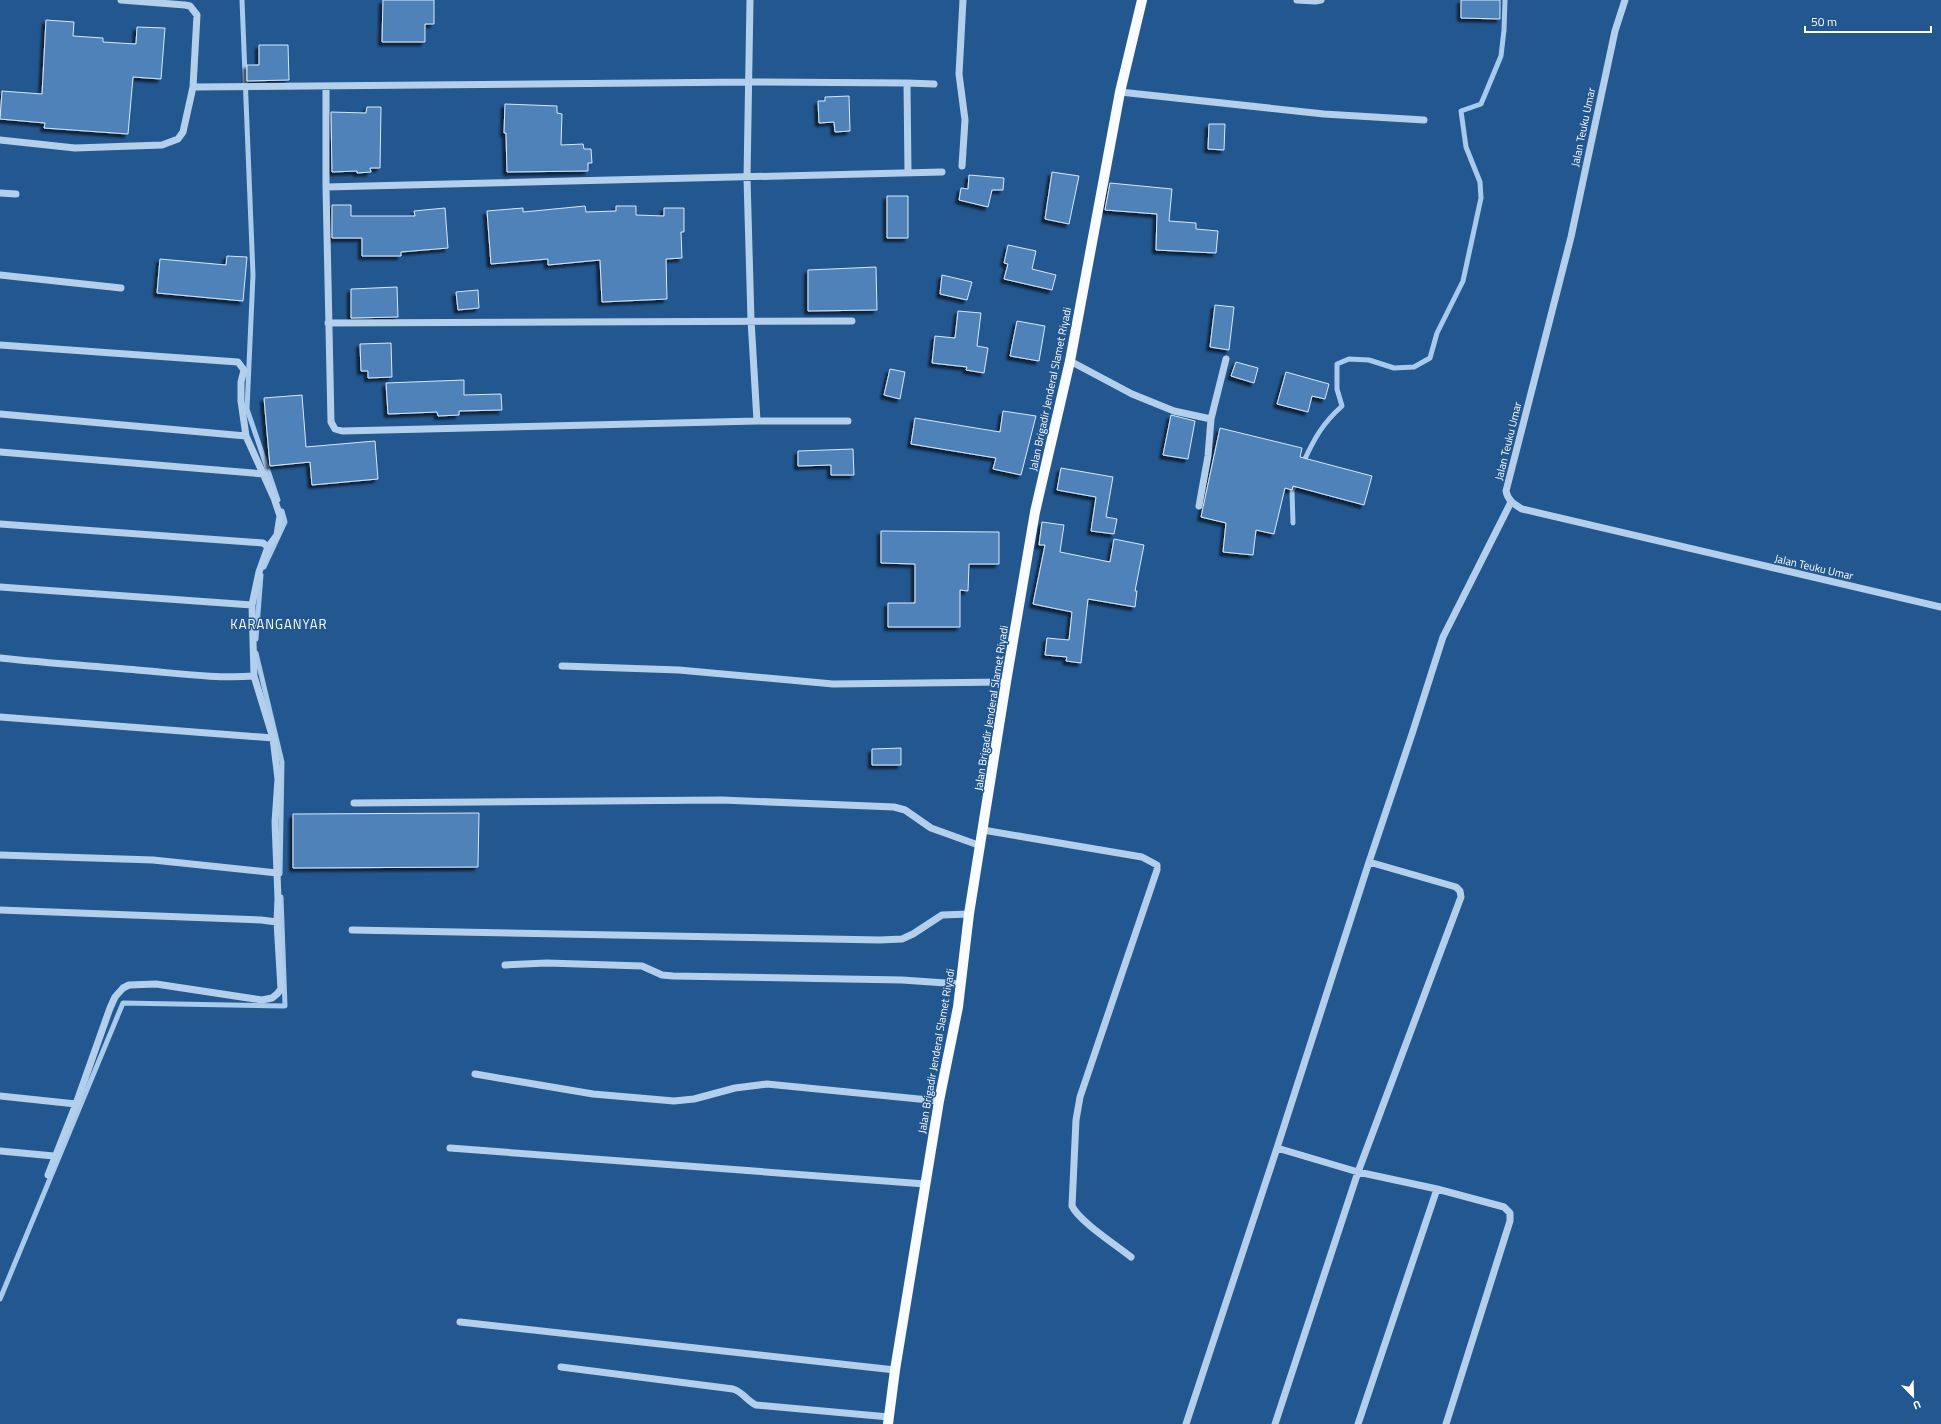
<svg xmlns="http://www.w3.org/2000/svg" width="1941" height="1424" font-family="'Titillium Web',sans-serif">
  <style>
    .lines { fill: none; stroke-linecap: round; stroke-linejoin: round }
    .stream { stroke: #a7caed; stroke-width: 5 }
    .building { fill: #5082b8; stroke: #d8e8f9; filter: url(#shadow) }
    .minor { stroke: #b3cfec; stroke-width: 7 }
    .major { stroke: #f8fbff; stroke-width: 10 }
    .labels { text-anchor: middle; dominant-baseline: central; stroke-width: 3; stroke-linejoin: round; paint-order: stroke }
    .street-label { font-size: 11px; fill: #fff; stroke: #23578f }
    .quarter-label { font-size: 13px; letter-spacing: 1px; fill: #fff; stroke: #23578f }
  </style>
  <defs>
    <filter id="shadow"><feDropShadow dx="-3.5" dy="3.5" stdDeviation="1" flood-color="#0009"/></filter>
  </defs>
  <rect width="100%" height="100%" fill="#23578f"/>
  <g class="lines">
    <path class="stream" d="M242,0L253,275L247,409L278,500
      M1303,463C1314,439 1322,424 1342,406L1337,389V364L1349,359L1369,360L1394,368L1414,367L1430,358L1437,333L1463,281L1481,198L1480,182L1466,147L1461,111L1481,104L1501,56L1504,30L1505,0
      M1293,523L1292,491L1297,480
      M264,567L285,522L282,511
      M256,639L261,575
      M256,653L282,762L280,874
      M0,1299L123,1003L285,1006L281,897"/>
  </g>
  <path class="building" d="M383,0H434V24H425V42H382Z
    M1461,0H1500V19L1461,18Z
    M46,20L74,22L73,36L103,38V42L136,44L137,27L165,28L161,79L133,77L128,134L44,128L45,123L0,119L2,91L42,94Z
    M259,45H288L289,80L247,81V65H259Z
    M849,96L850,131L835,132L834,122L819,123L818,101H825V97Z
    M505,104L557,106V113L562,114L561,145L583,144L584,149H591L592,163H588V171L507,172L506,133H504Z
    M367,107H381L380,168H370L371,172L357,173V171L332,172L331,112L366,113Z
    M1209,124H1225L1224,150L1208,149Z
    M1052,172L1079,176L1069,224L1045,219Z
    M969,175L1004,178L1003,190H992L988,207L959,200L961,188L968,189Z
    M1110,183L1172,189L1169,221L1196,223V229L1218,231L1216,253L1156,250L1157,214L1105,210Z
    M887,196H908V238H887Z
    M332,205H351V216H415L414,211L445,208L448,248L401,252V256H362V238H332Z
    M585,206L586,212L616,211V206H636V215L664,216V208H684V232H681L682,258L666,259L667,299L602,302L600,260L548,265V259L491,264L487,211L523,208V212Z
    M1008,245L1036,251L1032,269L1056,275L1052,290L1004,279L1008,264L1004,263Z
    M227,256L247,257L243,301L157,293L160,259L226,265Z
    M876,267L877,310L808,311V270Z
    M942,275L972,282L967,300L940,294Z
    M397,287L398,317L351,318V289Z
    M478,290L479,308L458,310L456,292Z
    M1215,305L1234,307L1229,350L1210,347Z
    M958,311L981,313L977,346L988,348L984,373L966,370L967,367L932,363L935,336L955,338Z
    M1017,321L1045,326L1039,361L1010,356Z
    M391,343L392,377L368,378V371H361L360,344Z
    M1236,362L1258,368L1254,383L1231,376Z
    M890,369L905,372L900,399L884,395Z
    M1286,372L1329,384L1325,399L1312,396L1308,412L1277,404Z
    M464,380V395L501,394L502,410L459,411V415L438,416L437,412L388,414L386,383Z
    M302,395L306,447L375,441L378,479L312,485L310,462L270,466L264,398Z
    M1003,411L1036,416L1021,475L993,469L996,458L911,444L915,418L1000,432Z
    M1171,415L1195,421L1188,459L1163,455Z
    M1220,428L1302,448L1300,457L1372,476L1364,505L1293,486L1292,490L1285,488L1274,534L1256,530L1253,555L1223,552L1226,523L1201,517Z
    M853,449L854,475H831V465L798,466V451Z
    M1061,468L1113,477L1106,517L1117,519L1114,534L1091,531L1096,497L1057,490Z
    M1042,522L1064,525L1060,552L1110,562L1114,539L1144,545L1135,591H1137L1135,607L1088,599L1081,663L1066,661L1067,657L1045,655L1047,638L1069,640L1072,612L1033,604L1045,545H1039Z
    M881,531L999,532V564H969L968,591L960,590V627H888V603H915V564L881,563Z
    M901,748V765H872V749Z
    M479,813L478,867L293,868V814Z"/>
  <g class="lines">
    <path class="minor" d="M750,0L747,178L751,320L757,421
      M1297,0L1315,1L1321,0
      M1625,0L1615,31L1571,237L1506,491C1508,501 1514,504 1522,509L1941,607
      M907,83L908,173
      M193,87L749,82L907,83L934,84
      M326,87V187L331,422L335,429L342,431L757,421H848
      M1120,92L1324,114L1424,120
      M0,140L75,148L162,145L178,139L183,132L193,87L197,15L190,6L185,5L121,0
      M962,166L965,120L959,74L963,0
      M326,187L942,172
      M0,193L16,194
      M0,275L121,288
      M328,323L852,321
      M0,345L238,362L244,370L241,382V401L246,436L274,498L280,516L277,535L268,547L259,572L252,605L254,676L273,738L0,717
      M1070,361L1132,394L1174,411L1211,419
      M0,414L246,436
      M0,452L264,474
      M1199,506L1208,456L1211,419L1226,359
      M0,524L263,543L268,547
      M0,587L252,605
      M0,658C46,663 92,666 137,670C176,673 215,679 254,676
      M562,666L679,670L833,684L1006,682
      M354,803L722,800L894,807L905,810L931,828L981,846
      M983,830L1142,857L1157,865V870L1080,1097L1076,1120L1072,1206C1079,1221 1116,1245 1131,1257
      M0,855L153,860L277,873
      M1369,862L1412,734L1443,637L1511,502
      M0,910L261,920L277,922L278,899L275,822L278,779L273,738
      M352,930L880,940L902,939L913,934L942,915L969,914
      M505,965L547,963L642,966L662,975L673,976L902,980L960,984
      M475,1074L593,1094L674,1101L694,1099L735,1088L767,1084L939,1101
      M0,1096L76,1104
      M450,1148L925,1184
      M1277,1148L1358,1172L1437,1189L1504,1207L1510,1213V1221L1446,1424
      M0,1151L54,1156
      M48,1175L76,1104L110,1008L115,997L123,988L129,985L156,984L262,1000L272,998L277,994L281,989L277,922
      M460,1322L895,1370
      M561,1367L733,1389C743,1392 747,1401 756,1405L889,1417
      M1186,1424L1277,1148L1369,862L1456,887L1460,891L1461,897L1358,1172L1275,1424
      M1358,1424L1437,1189"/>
    <path class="major" d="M888,1424L895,1370L939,1101L958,1007L969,914L1006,682L1035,512L1070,361L1120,92L1142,0"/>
  </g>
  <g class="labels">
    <g class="street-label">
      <text transform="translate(1583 127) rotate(-78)">Jalan Teuku Umar</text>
      <text transform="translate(1050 389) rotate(-78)">Jalan Brigadir Jenderal Slamet Riyadi</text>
      <text transform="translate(1508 441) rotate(-76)">Jalan Teuku Umar</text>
      <text transform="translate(1814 567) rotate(13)">Jalan Teuku Umar</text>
      <text transform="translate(991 708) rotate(-81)">Jalan Brigadir Jenderal Slamet Riyadi</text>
      <text transform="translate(936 1051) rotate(-80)">Jalan Brigadir Jenderal Slamet Riyadi</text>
    </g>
    <g class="quarter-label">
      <text x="279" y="624">KARANGANYAR</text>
    </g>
  </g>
  <g transform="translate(1913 1396) rotate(157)" stroke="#23578f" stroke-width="3" paint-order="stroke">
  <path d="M0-3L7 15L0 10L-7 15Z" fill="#ffffff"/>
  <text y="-6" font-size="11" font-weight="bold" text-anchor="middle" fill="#ffffff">U</text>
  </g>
  <path d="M1805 26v6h126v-6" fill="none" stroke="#ffffff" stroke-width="2"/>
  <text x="1811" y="26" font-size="12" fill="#ffffff" stroke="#23578f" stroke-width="3" paint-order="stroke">50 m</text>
</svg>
